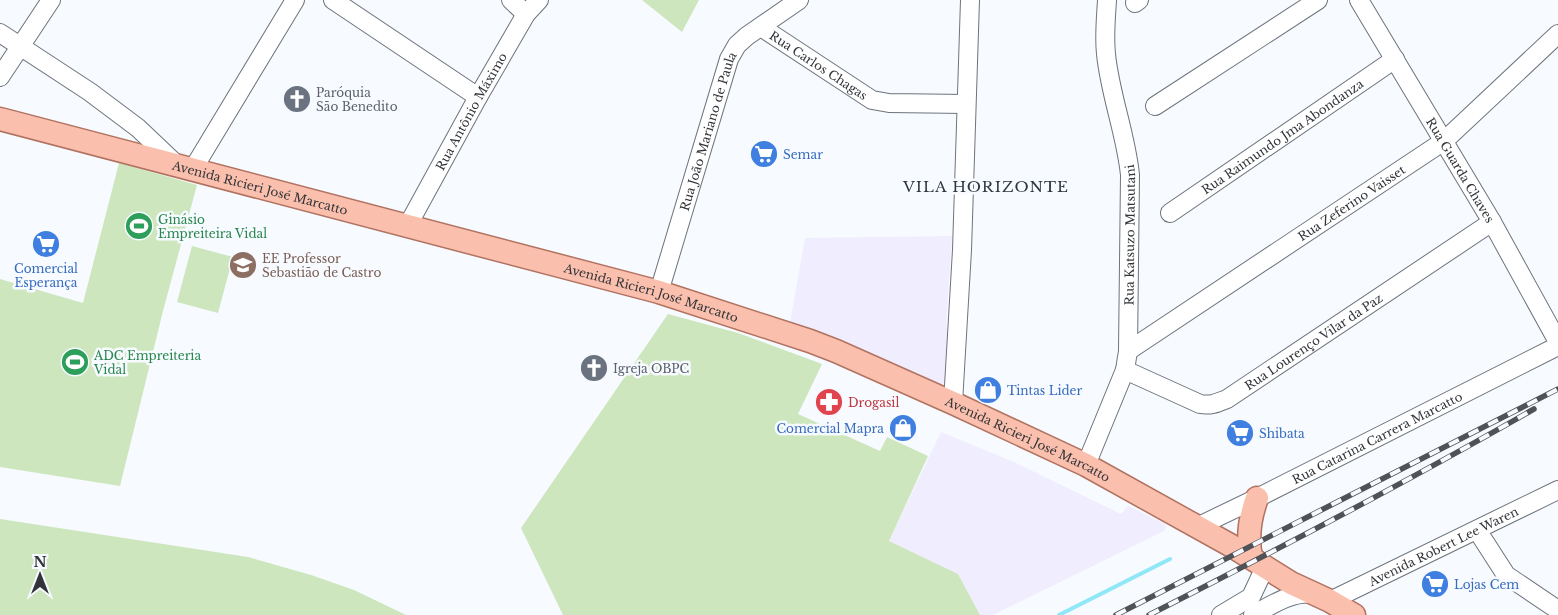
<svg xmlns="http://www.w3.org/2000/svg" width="1558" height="615" font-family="'Libre Baskerville',serif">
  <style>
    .industrial { fill: #f0edff }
    .green { fill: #cde6bd }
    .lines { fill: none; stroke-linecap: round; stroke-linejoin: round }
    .stream { stroke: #8fe7f8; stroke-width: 4 }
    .minor-casing { stroke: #6c747c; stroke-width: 20 }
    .major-casing { stroke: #b17260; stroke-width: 25 }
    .minor { stroke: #fff; stroke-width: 18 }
    .major { stroke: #fabfad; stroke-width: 22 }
    .rail-casing { stroke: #4f5256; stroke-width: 5.5 }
    .rail { stroke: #f7fafe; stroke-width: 4; stroke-dasharray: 11; stroke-linecap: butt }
    .labels { text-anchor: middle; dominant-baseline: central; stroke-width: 5; stroke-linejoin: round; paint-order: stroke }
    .street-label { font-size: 12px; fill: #313438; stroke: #f7fafe }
    .worship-label { font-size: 12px; fill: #5b616d; stroke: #f7fafe; text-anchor: start }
    .shop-label { font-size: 12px; fill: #366cbe; stroke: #f7fafe; text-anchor: start }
    .leisure-label { font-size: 12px; fill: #27864d; stroke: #f7fafe; text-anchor: start }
    .education-label { font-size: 12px; fill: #785e54; stroke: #f7fafe; text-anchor: start }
    .health-label { font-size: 12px; fill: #be3a42; stroke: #f7fafe; text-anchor: start }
    .quarter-label { font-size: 15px; letter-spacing: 1px; fill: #2f363d; stroke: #f7fafe }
  </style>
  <rect width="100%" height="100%" fill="#f7fafe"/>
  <path class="industrial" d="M952,236L946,325L949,337L946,383L940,384L933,383L854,346L790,323L805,238Z
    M941,432L1014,462L1121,514L1128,506L1164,523L1166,526L1164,531L993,615H980L958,574L889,541Z"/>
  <path class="green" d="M642,0H699L682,32Z
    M119,163L197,185L163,311L120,486L0,467V279L83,303Z
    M192,246L233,257L218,313L177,302Z
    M668,314L738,333L822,364L798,414L880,451L887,437L928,456L889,541L958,574L980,615H563L521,528Z
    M0,519L248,557L311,575L354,590L406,615H0Z"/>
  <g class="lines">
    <path class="stream" d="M1059,615L1170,559"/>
    <defs>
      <g id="minor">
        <path d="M333,0L478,97"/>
        <path d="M511,0L526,14"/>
        <path id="s1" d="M1359,0L1492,222L1558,342"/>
        <path d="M1135,3L1139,0"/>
        <path id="s2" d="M761,27L872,100L889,103L966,104"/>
        <path d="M0,33L90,92L138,128L177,165"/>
        <path d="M0,77L51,0"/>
        <path d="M1155,106L1318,0"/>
        <path d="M193,169L295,0"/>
        <path id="s3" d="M1170,213L1395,59"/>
        <path id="s4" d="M408,225L478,97L526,14L539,0"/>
        <path id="s5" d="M659,292L729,59L737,45L747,36L799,0"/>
        <path id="s6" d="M1128,351L1444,141L1558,34"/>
        <path id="s7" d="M1125,370L1200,404C1211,406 1217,403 1227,399L1492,222"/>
        <path d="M953,403L962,250L970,0"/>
        <path id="s8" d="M1086,465L1125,370L1128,351L1130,175C1126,134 1110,95 1106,54C1104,36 1106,18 1107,0"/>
        <path id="s9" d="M1197,527L1257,498L1558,346"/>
        <path d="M1477,530L1506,575L1558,610"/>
        <path id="s10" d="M1330,601L1558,490"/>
        <path d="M1221,615L1251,597L1265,567"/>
        <path d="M1253,615C1272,605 1292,591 1314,594"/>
      </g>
      <g id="major">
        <path id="s11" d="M0,119L659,292L810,341L836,351L953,403L1086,465L1230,545L1291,583L1330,601L1354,615"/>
        <path d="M1251,557C1247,537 1250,517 1257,498"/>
      </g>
    </defs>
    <use href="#minor" class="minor-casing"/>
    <use href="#major" class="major-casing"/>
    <use href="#minor" class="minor"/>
    <use href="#major" class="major"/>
    <defs>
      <path id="rail" d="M1116,615L1558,389
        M1149,615C1279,549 1408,481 1534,409"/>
    </defs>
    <use href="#rail" class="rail-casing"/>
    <use href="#rail" class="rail"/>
  </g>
  <defs>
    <symbol id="church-disc" viewBox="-11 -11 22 22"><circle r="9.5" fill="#6b7280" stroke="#f7fafe"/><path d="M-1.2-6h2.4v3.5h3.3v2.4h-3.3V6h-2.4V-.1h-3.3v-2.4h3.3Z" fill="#fff"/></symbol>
    <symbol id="supermarket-disc" viewBox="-11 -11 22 22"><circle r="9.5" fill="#3f7fe0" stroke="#f7fafe"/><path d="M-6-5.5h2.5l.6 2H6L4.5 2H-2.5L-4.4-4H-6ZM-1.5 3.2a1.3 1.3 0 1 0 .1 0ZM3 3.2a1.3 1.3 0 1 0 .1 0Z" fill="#fff"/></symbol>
    <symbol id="stadium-disc" viewBox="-11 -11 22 22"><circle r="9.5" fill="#2e9e5b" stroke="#f7fafe"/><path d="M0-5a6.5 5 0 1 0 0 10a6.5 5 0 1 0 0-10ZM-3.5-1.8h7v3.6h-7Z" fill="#fff"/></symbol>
    <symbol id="school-disc" viewBox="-11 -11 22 22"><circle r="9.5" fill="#8d6e63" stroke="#f7fafe"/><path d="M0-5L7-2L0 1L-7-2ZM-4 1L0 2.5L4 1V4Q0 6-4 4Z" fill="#fff"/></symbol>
    <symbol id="shop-disc" viewBox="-11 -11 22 22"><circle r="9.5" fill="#3f7fe0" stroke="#f7fafe"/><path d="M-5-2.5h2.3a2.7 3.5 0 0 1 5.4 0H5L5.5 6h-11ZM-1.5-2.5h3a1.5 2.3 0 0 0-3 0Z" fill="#fff"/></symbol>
    <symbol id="pharmacy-disc" viewBox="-11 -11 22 22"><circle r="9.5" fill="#e0444e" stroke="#f7fafe"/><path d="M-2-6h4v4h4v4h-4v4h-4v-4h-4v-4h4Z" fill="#fff"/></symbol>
  </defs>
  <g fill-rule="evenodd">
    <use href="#church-disc" x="281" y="83" width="32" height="32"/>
    <use href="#supermarket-disc" x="748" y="138" width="32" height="32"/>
    <use href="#stadium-disc" x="123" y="210" width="32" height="32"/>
    <use href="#supermarket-disc" x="30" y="228" width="32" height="32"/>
    <use href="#school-disc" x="227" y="249" width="32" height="32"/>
    <use href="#stadium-disc" x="59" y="346" width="32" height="32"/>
    <use href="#church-disc" x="578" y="352" width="32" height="32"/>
    <use href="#shop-disc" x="972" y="374" width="32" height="32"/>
    <use href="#pharmacy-disc" x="813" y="386" width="32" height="32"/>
    <use href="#shop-disc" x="887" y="412" width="32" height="32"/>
    <use href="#supermarket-disc" x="1224" y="417" width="32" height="32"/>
    <use href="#supermarket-disc" x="1419" y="568" width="32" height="32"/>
  </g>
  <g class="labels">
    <g class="street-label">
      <text stroke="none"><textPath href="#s2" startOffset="69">Rua Carlos Chagas</textPath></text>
      <text stroke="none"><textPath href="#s4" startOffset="130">Rua Antônio Máximo</textPath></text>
      <text stroke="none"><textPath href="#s5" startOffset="168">Rua João Mariano de Paula</textPath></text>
      <text stroke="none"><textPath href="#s3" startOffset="136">Rua Raimundo Jma Abondanza</textPath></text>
      <text stroke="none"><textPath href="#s1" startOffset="198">Rua Guarda Chaves</textPath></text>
      <text stroke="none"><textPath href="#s11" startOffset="269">Avenida Ricieri José Marcatto</textPath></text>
      <text stroke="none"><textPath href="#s6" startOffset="268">Rua Zeferino Vaisset</textPath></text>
      <text stroke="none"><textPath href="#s8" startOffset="238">Rua Katsuzo Matsutani</textPath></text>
      <text stroke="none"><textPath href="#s11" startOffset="674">Avenida Ricieri José Marcatto</textPath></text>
      <text stroke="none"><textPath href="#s7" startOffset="214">Rua Lourenço Vilar da Paz</textPath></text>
      <text stroke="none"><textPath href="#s9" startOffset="201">Rua Catarina Carrera Marcatto</textPath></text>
      <text stroke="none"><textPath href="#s11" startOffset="1079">Avenida Ricieri José Marcatto</textPath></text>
      <text stroke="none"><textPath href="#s10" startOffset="126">Avenida Robert Lee Waren</textPath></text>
    </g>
    <g class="worship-label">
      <text x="316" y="92">Paróquia<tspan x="316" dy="14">São Benedito</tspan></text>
      <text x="613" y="368">Igreja OBPC</text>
    </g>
    <g class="shop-label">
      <text x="783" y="154">Semar</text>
      <text x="46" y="268" text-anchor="middle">Comercial<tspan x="46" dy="14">Esperança</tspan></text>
      <text x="1007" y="390">Tintas Lider</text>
      <text x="884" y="428" text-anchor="end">Comercial Mapra</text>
      <text x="1259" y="433">Shibata</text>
      <text x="1454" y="584">Lojas Cem</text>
    </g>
    <g class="leisure-label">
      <text x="158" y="219">Ginásio<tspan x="158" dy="14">Empreiteira Vidal</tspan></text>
      <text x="94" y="355">ADC Empreiteria<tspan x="94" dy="14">Vidal</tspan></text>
    </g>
    <g class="education-label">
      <text x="262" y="258">EE Professor<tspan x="262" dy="14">Sebastião de Castro</tspan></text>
    </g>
    <g class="health-label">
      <text x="848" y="402">Drogasil</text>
    </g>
    <g class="quarter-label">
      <text x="986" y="186">VILA HORIZONTE</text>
    </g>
  </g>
  <g transform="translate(40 575)" stroke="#f7fafe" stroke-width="4" paint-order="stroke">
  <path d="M0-4L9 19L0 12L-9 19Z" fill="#313438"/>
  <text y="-8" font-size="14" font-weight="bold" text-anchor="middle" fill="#313438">N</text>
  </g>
</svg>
